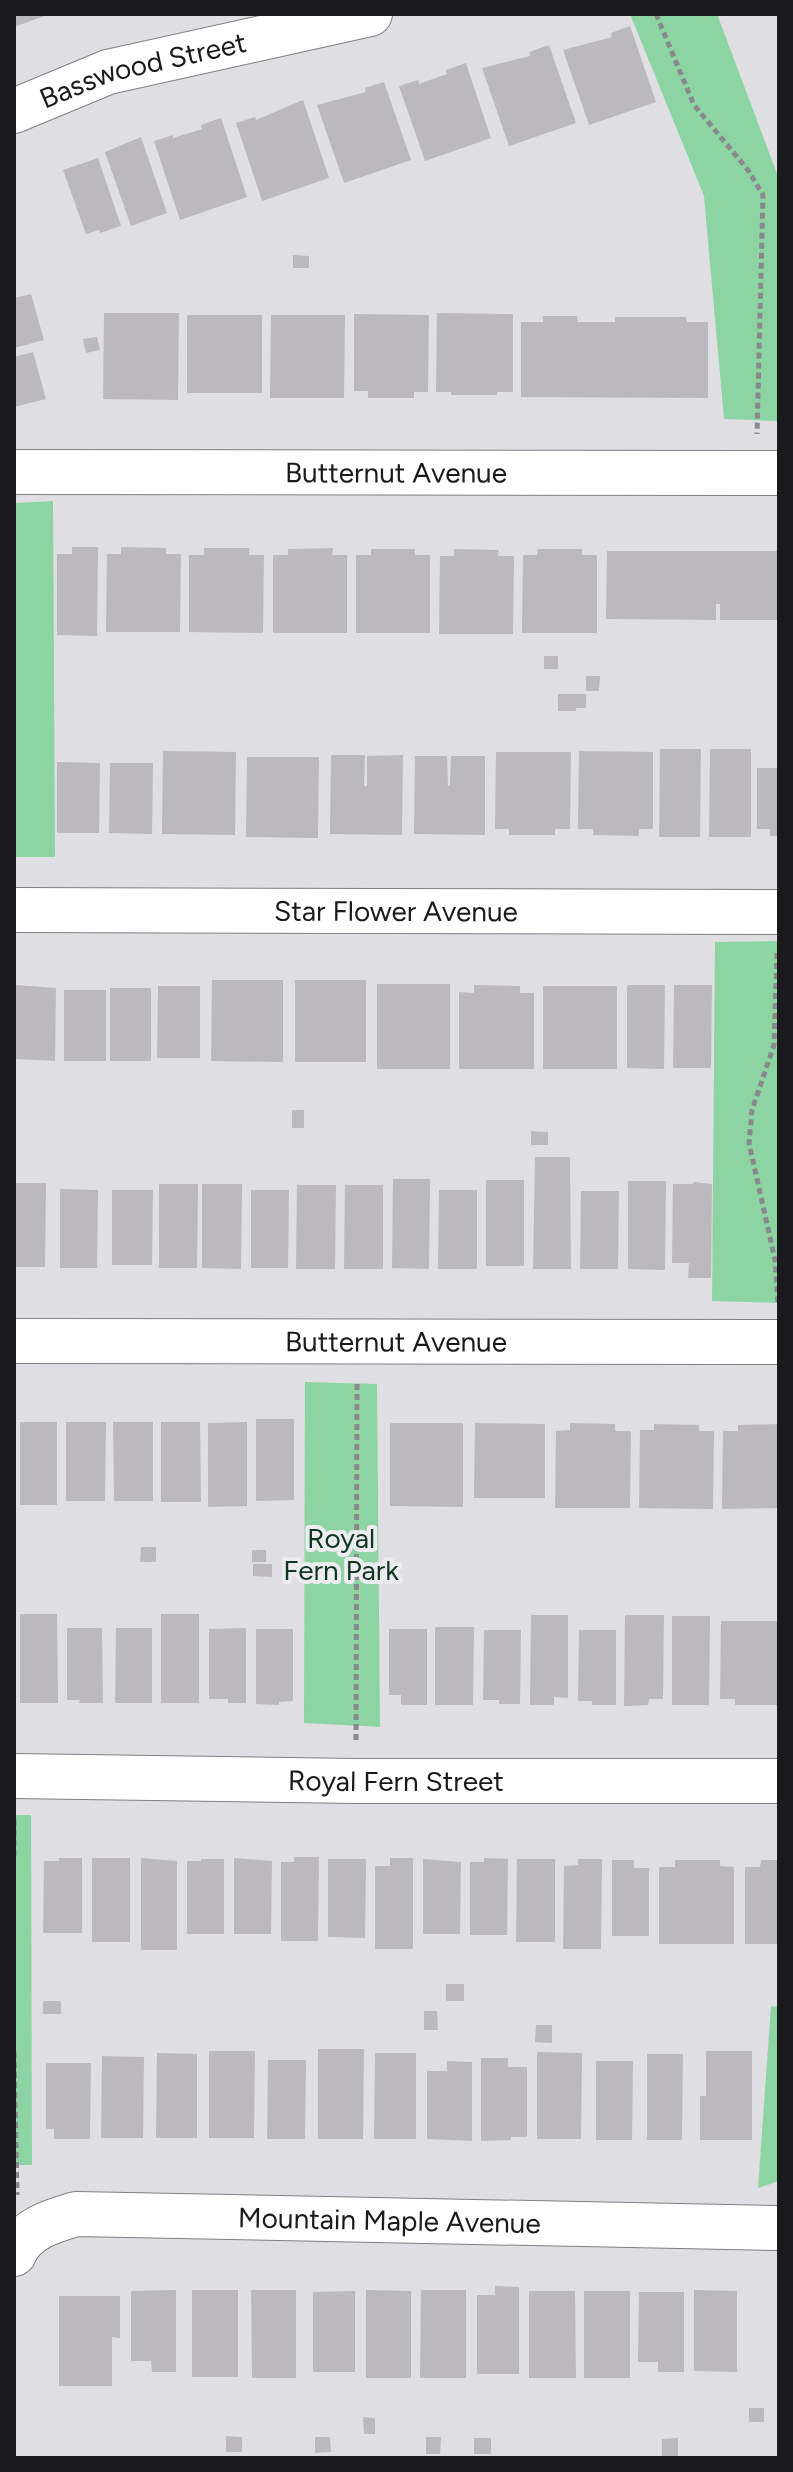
<svg xmlns="http://www.w3.org/2000/svg" width="793" height="2472" font-family="Figtree,sans-serif">
  <style>
    .green { fill: #8cd5a3 }
    .building { fill: #bbb9be }
    .lines { fill: none; stroke-linecap: round; stroke-linejoin: round }
    .minor-casing { stroke: #7f7e82; stroke-width: 46 }
    .path { stroke: #89888c; stroke-width: 5; stroke-dasharray: 6 4; stroke-linecap: butt }
    .minor { stroke: #fff; stroke-width: 44 }
    .labels { text-anchor: middle; dominant-baseline: central; stroke-width: 8; stroke-linejoin: round; paint-order: stroke }
    .street-label { font-size: 28px; fill: #1a191b; stroke: #ecebf0 }
    .park-label { font-size: 28px; fill: #113720; stroke: #ecebf0 }
  </style>
  <rect width="100%" height="100%" fill="#dfdee3"/>
  <path class="green" d="M630,14H717L779,179V421L724,419L704,196Z
    M53,501L55,857H14V503Z
    M779,941V1303L712,1301L715,942Z
    M305,1382L377,1384L380,1727L304,1723Z
    M14,1815H31L32,2165H14Z
    M771,2006L779,2007V2181L758,2188Z"/>
  <path class="building" d="M14,14H50L14,27Z
    M630,26L656,102L589,125L563,50L612,37L611,33Z
    M549,45L576,123L509,146L482,68L530,56L529,52Z
    M466,63L491,138L425,161L399,86L418,80L419,84L447,74L446,70Z
    M384,82L411,160L344,183L317,105L366,92L365,88Z
    M303,100L329,178L262,201L236,123L255,117L256,120Z
    M221,118L247,197L180,220L154,141L173,135V138L202,129L201,125Z
    M141,137L167,213L131,226L105,152Z
    M98,158L121,226L100,233L99,230L86,234L63,170Z
    M293,255L309,256V268H293Z
    M31,294L44,340L14,348V298Z
    M104,313H179L178,400L103,399Z
    M437,313L513,314V392H497V395H451V392H436Z
    M354,314L429,315L428,392H414V398H368V391H354Z
    M187,315H262V393H187Z
    M271,315H345L344,398H270Z
    M543,316H577L578,322H615V317H686L687,322H708V398L521,397V322H543Z
    M97,337L100,350L86,353L83,339Z
    M33,352L46,399L14,407V357Z
    M72,547H98L97,636L57,635V554H72Z
    M121,547L166,548V554H181L180,632H106L107,554H121Z
    M204,548H249V555H264L263,633L189,632V555H204Z
    M333,548L332,555H347V633H273V555H288V549Z
    M371,549H415V555H430V633H356V555H371Z
    M454,549L499,550L498,556H514L513,634H439L440,556H454Z
    M538,549H582V555H597V633H522L523,555H537Z
    M607,551H779V620H720V604H716V620L606,619Z
    M544,656H558V669H544Z
    M586,676H600L599,691H586Z
    M558,694H586V708H576V711H558Z
    M660,749H701L700,837H659Z
    M710,749H751V837H709Z
    M163,751L236,752L235,835L162,834Z
    M579,751L653,752V829H639V836L593,835V829H578Z
    M496,752H571L570,829H555V835H509V829H495Z
    M331,755H365L364,786H367V756L403,755L402,835L330,834Z
    M415,756H447L448,786L450,785L451,756H485V835L414,834Z
    M247,757H319L318,838L246,837Z
    M57,762L100,763L99,833H57Z
    M110,763H153L152,834L109,833Z
    M757,768H779V836H770V829H757Z
    M212,980H283V1062L211,1061Z
    M295,980H366V1062H295Z
    M377,984H450V1069H377Z
    M16,985L56,988L55,1061L14,1059Z
    M474,985L520,986V993H534V1069H459V992L474,993Z
    M627,985H665L664,1069L627,1068Z
    M674,985H712L711,1068H673Z
    M158,986H200V1058H157Z
    M543,986H617V1069H543Z
    M110,988H151V1061H110Z
    M64,990H106V1061H64Z
    M292,1110H304V1128H292Z
    M531,1131L548,1132V1145H531Z
    M535,1157H570L571,1269H533Z
    M393,1179H430L429,1269L392,1268Z
    M486,1180H524V1266H486Z
    M628,1181H666L665,1270L628,1269Z
    M694,1182L712,1184L711,1278H688L689,1263H672L673,1184H693Z
    M14,1183H46L45,1267H14Z
    M159,1184H198L197,1268H159Z
    M202,1184H242L241,1269L202,1268Z
    M297,1185H336L335,1269H296Z
    M345,1185H383V1269H344Z
    M60,1189L98,1190L97,1268H60Z
    M112,1190H153L152,1265H112Z
    M251,1190H289L288,1268H251Z
    M439,1190H477V1269H438Z
    M581,1191H619L618,1269H580Z
    M256,1419H294V1500L256,1501Z
    M20,1422H57V1505H20Z
    M66,1422H106L105,1501H66Z
    M113,1422H153V1501H114Z
    M161,1422H200L201,1502H161Z
    M247,1422V1506L208,1507V1423Z
    M390,1423H463V1507L390,1506Z
    M475,1423L545,1424V1498H474Z
    M570,1423L615,1424V1431H631L630,1508H555L556,1431L570,1430Z
    M654,1424L699,1425V1431H714L713,1509L639,1508L640,1430H654Z
    M779,1424V1508L722,1509L723,1431H738V1425Z
    M141,1547H156V1562H140Z
    M252,1550H266V1562H252Z
    M253,1564H272V1577L253,1576Z
    M20,1614H57L58,1703H20Z
    M161,1614H199V1703H161Z
    M531,1615H568V1698L554,1697V1705H530Z
    M625,1615H664L663,1699H649L648,1705L624,1706Z
    M672,1616H710L709,1705H672Z
    M721,1621H779V1705H735V1699H720Z
    M435,1627H474L473,1705H435Z
    M67,1628H102L103,1703H79L80,1700H67Z
    M116,1628H152V1703H115Z
    M246,1628V1703H228V1699H209V1629Z
    M256,1629H293V1701L279,1702V1705L256,1704Z
    M389,1629H427V1705H401V1695H389Z
    M484,1630H521L520,1704H499V1700H483Z
    M579,1630H616V1705H592V1701H578Z
    M294,1857H319L318,1941H281V1862H294Z
    M59,1858H82V1933H43L44,1861H59Z
    M92,1858H130V1942H92Z
    M141,1858L177,1861V1950H141Z
    M234,1858L272,1861L271,1934H234Z
    M390,1858H413V1949H375V1866H390Z
    M484,1858L508,1859L507,1935H470V1862H484Z
    M201,1859H224V1934H187V1861H201Z
    M328,1859H366L365,1938L328,1937Z
    M423,1859L461,1862L460,1934H423Z
    M517,1859H555V1942H516Z
    M578,1859H602L601,1949H563L564,1866L578,1865Z
    M612,1860H634V1868H649V1936H612Z
    M675,1860H720V1866L734,1867V1944H659V1867H675Z
    M761,1860H779V1944H745V1867H760Z
    M446,1984H464V2001H446Z
    M43,2001H61V2014H43Z
    M424,2011H437L438,2030H424Z
    M536,2025H552V2043L535,2042Z
    M318,2049H364L363,2139H318Z
    M209,2051H255L254,2138H209Z
    M706,2051H752V2140H700V2096H706Z
    M537,2052L582,2053L581,2139H537Z
    M157,2053L197,2054V2138H156Z
    M375,2053H416V2139H374Z
    M647,2054H683L682,2140H647Z
    M102,2056L144,2057L143,2138H101Z
    M481,2058H508V2067H527V2137H511V2140L481,2141Z
    M268,2060H306L305,2139H267Z
    M447,2061L472,2062V2141L427,2139V2071H447Z
    M596,2061H633L632,2140H596Z
    M46,2063H91L90,2139H54V2129H46Z
    M495,2286L519,2287V2374H477V2295H495Z
    M176,2290V2372H152L151,2361H131V2291Z
    M192,2290H238V2377H192Z
    M251,2290H296V2378H252Z
    M366,2290L411,2291V2378H366Z
    M421,2290H466V2378H420Z
    M694,2290L737,2291V2372L694,2371Z
    M355,2291V2372H313V2292Z
    M529,2291H575L576,2378H529Z
    M584,2291H630V2378H584Z
    M639,2292H684V2372H658V2362H638Z
    M59,2296H120V2338L112,2337V2386H59Z
    M749,2408H764V2422H749Z
    M363,2417L375,2418V2434H364Z
    M226,2436L242,2437V2452H226Z
    M315,2437H330L331,2452L315,2453Z
    M426,2437H441L440,2454H426Z
    M474,2438H491V2454H474Z
    M678,2438V2458H662V2439Z"/>
  <g class="lines">
    <defs>
      <g id="minor">
        <path id="s1" d="M14,111L108,72L370,14"/>
        <path id="s2" d="M14,472L779,473"/>
        <path id="s3" d="M14,910L779,912"/>
        <path id="s4" d="M14,1341L779,1342"/>
        <path id="s5" d="M14,1776L356,1781H779"/>
        <path id="s6" d="M14,2254C24,2229 52,2221 76,2214L779,2228"/>
      </g>
    </defs>
    <use href="#minor" class="minor-casing"/>
    <path class="path" d="M656,14L694,105L748,170L763,195L757,434
      M777,953L774,1045L752,1110L749,1143L775,1260L778,1304
      M356,1740L357,1382
      M14,1856V1817
      M14,2052L17,2195"/>
    <use href="#minor" class="minor"/>
  </g>
  <g class="labels">
    <g class="street-label">
      <text stroke="none"><textPath href="#s1" startOffset="136">Basswood Street</textPath></text>
      <text stroke="none"><textPath href="#s2" startOffset="382">Butternut Avenue</textPath></text>
      <text stroke="none"><textPath href="#s3" startOffset="382">Star Flower Avenue</textPath></text>
      <text stroke="none"><textPath href="#s4" startOffset="382">Butternut Avenue</textPath></text>
      <text stroke="none"><textPath href="#s5" startOffset="382">Royal Fern Street</textPath></text>
      <text stroke="none"><textPath href="#s6" startOffset="390">Mountain Maple Avenue</textPath></text>
    </g>
    <g class="park-label">
      <text x="341" y="1538">Royal<tspan x="341" dy="32">Fern Park</tspan></text>
    </g>
  </g>
  <rect width="793" height="2472" fill="none" stroke="#1a191b" stroke-width="32"/>
</svg>
